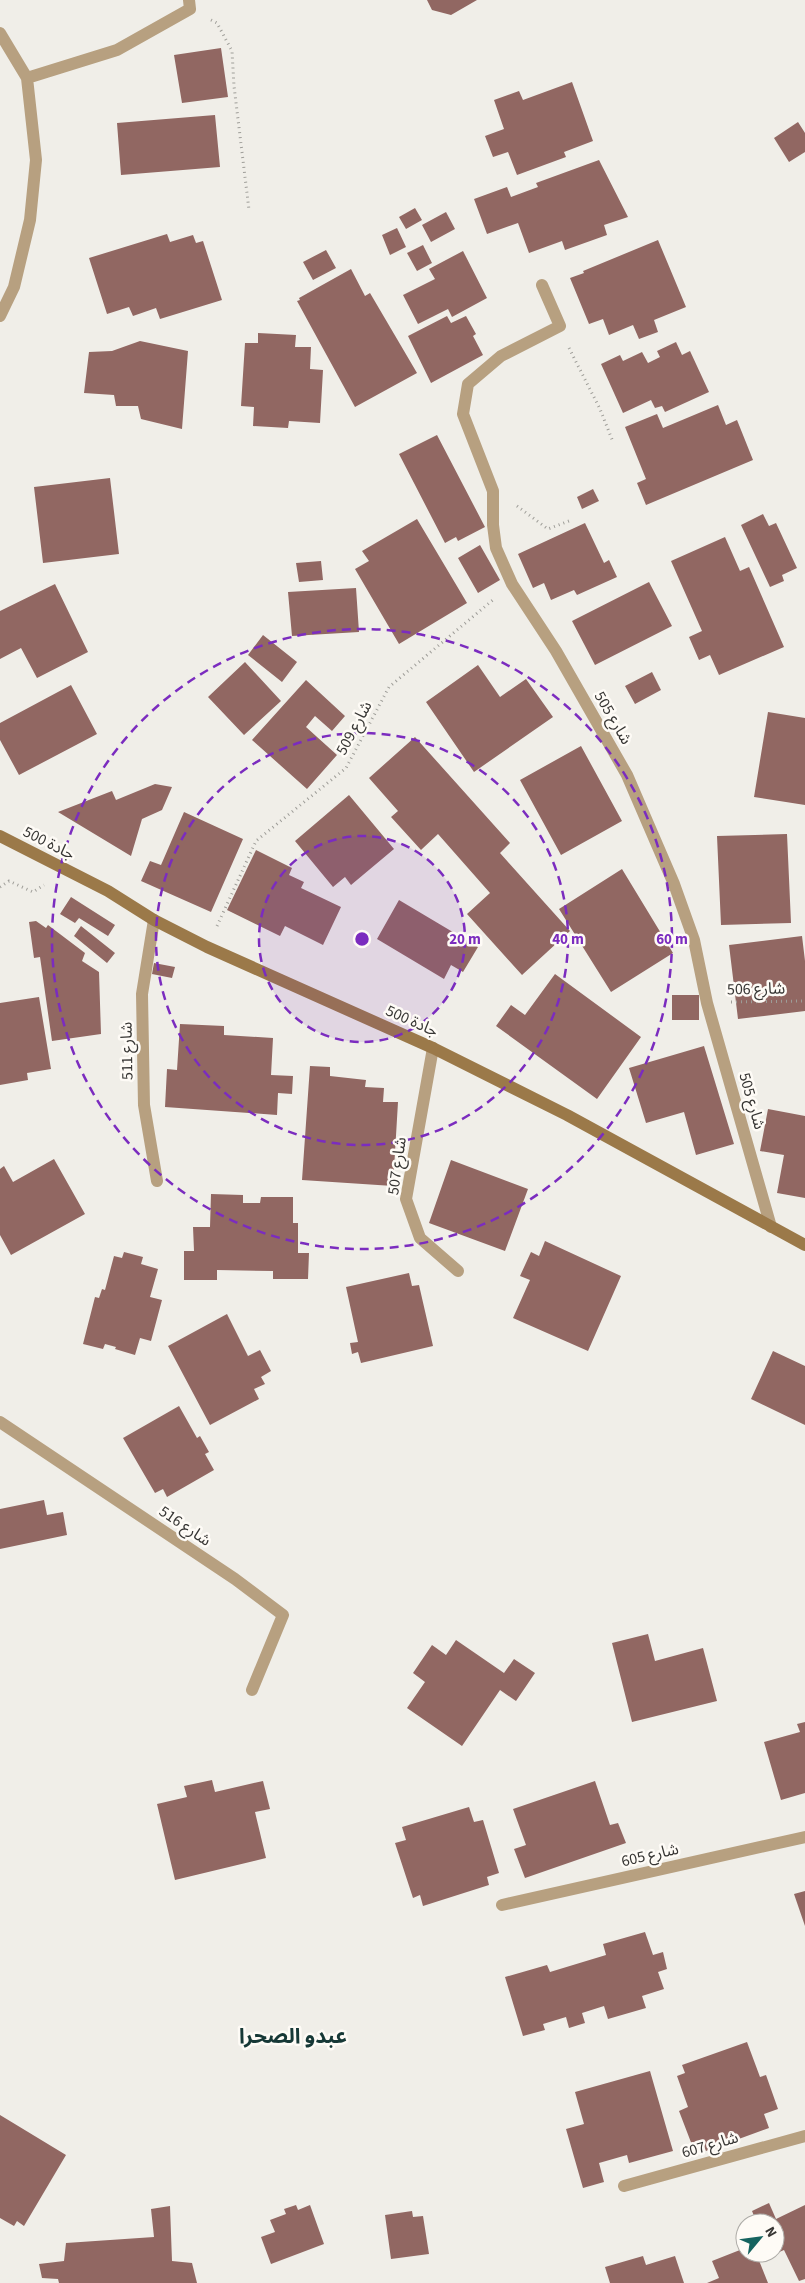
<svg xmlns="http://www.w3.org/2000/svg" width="805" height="2283" font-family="'Source Sans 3','Noto Sans Arabic',sans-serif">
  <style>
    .building { fill: #916762 }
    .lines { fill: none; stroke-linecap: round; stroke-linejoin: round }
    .path { stroke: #9e9d98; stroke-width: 3; stroke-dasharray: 1 4; stroke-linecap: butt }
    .street { stroke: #b7a080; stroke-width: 12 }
    .secondary { stroke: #9b7949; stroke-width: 12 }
    .ring { fill: none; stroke: #7b2cbf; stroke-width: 2.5; stroke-dasharray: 9 6 }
    .labels { text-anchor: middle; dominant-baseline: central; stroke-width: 5; stroke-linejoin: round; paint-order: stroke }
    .street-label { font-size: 16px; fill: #373634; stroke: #fefbf6 }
    .district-label { font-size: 21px; font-weight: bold; fill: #163836; stroke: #fefbf6 }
    .centre { fill: #7b2cbf; stroke: #fefbf6; stroke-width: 2.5 }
    .ring-label { font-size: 15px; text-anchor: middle; font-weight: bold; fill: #7b2cbf; stroke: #fefbf6; stroke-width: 5; stroke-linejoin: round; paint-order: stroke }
  </style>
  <rect width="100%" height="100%" fill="#f0eee8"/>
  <path class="building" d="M427,0H477L451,15L432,10Z
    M221,48L228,97L182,103L174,55Z
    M572,82L593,141L564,152L566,157L517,175L508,152L493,157L485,136L504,129L494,100L519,91L523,100Z
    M215,115L220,167L121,175L117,123Z
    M798,122L805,133V152L789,162L774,138Z
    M599,160L628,217L604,225L607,235L565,250L562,241L529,253L518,223L487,234L474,199L507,187L511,197L538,187L536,183Z
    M415,208L422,220L406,229L399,217Z
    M446,212L455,229L431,242L422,225Z
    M397,228L406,247L390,255L382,235Z
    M167,234L170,242L193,235L196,243L203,241L222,300L160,319L156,308L133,316L129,307L107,314L89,258Z
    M658,240L686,307L654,320L658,332L639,339L633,325L609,335L603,319L589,324L570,278L584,273L583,271Z
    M423,245L432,263L417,271L407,253Z
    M326,250L336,268L313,280L303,262Z
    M463,251L487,298L452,317L448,309L418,324L403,295L435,279L429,269Z
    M351,269L365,296L370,293L417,373L355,407L297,301L300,300L299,298Z
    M447,316L451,323L466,316L476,334L473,336L483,355L431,383L408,336Z
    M258,333L296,335L295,347H311L310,369L323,370L320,423L289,421L288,428L253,426L254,407L241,406L245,343H258Z
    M140,341L188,351L182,429L141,419L138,406H116L114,395L84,393L89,352L112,351Z
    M676,342L682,355L690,351L709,392L665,412L662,406L655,408L651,400L623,413L601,364L620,355L623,361L642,352L648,363L660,357L657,351Z
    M718,405L726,425L737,420L753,460L646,505L637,483L646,479L625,427L657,414L663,428Z
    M437,435L485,527L458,541L456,537L445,543L399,454Z
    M110,478L119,554L43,563L34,487Z
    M593,489L599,501L582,509L577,497Z
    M763,514L769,526L776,523L797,568L782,575L784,581L770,587L741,525Z
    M417,519L467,603L399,644L355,569L369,561L362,551Z
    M585,523L604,563L609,560L617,577L577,595L574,590L551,600L544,583L533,588L518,554Z
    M725,537L740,571L749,567L784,647L719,675L710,655L699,660L689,637L702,631L671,561Z
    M480,545L500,580L478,593L458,558Z
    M321,561L323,580L299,582L296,563Z
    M649,582L672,626L595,665L572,621Z
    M55,584L88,652L37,678L21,648L0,659V611Z
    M356,588L359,632L292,636L288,592Z
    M263,635L297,662L282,682L248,655Z
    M245,662L281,701L244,735L208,697Z
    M478,665L500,697L526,679L553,717L474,772L426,702Z
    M652,672L661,690L635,704L625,686Z
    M306,680L345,716L332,731L315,716L306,727L337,755L307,789L252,740Z
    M71,685L97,734L19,775L0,740V723Z
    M768,712L805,718V805L754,797Z
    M415,737L510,843L500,853L570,931L522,975L467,914L490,893L438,834L421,850L391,817L398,811L369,778Z
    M581,746L622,821L561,855L520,780Z
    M155,784L172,787L162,810L142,819L131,856L58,812L112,791L116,800Z
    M349,795L394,849L351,885L345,877L333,887L295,841Z
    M184,812L243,839L211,912L141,881L150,861L161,865Z
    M787,834L791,923L721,925L717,836Z
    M256,850L292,868L289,875L304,882L301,888L341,907L323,945L285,926L280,936L227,910Z
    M622,869L673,953L611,992L559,909Z
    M71,897L115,925L108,936L79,918L75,923L60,914Z
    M399,900L478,947L463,972L451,965L444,979L377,939Z
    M36,921L46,928L48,925L85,953L82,961L99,972L101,1034L52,1041L40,957L34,958L29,922Z
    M81,926L115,953L107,963L74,936Z
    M802,936L805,961V1011L738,1019L729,945Z
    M154,963L175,967L172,978L152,974Z
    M555,974L641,1037L597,1099L496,1026L511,1005L525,1015Z
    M672,995H699V1020H672Z
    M39,997L51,1069L27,1073L28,1080L0,1085V1003Z
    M180,1024L224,1026V1035L273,1038L271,1075L293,1076L292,1094L278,1093L277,1115L165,1107L167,1069L177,1070Z
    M704,1046L734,1144L696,1155L684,1112L646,1123L629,1068Z
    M310,1066L330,1067V1076L366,1080L365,1087L384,1088L383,1102H398L393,1186L302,1180Z
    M768,1109L805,1116V1198L777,1193L784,1155L760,1151Z
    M54,1159L85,1214L11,1255L0,1235V1169L4,1166L13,1182Z
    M451,1160L528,1189L505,1251L429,1223Z
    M211,1194L243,1195V1203H260L261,1197H293V1223H298V1253H309L308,1279H273V1271L217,1270V1280H184V1251H194L193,1227H210Z
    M545,1241L621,1276L588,1351L513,1318L530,1280L520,1276L531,1252L539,1256Z
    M124,1252L143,1257L141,1264L158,1269L150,1297L162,1300L151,1341L140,1338L135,1355L115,1349L116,1347L105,1344L103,1349L83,1344L95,1297L99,1298L102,1289L105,1290L114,1256L122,1258Z
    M409,1273L412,1286L419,1285L433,1346L361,1363L358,1352L352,1354L350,1343L358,1342L346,1287Z
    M227,1314L248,1356L260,1350L271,1371L261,1377L265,1384L254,1389L259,1399L210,1425L168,1346Z
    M773,1351L805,1366V1425L751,1399Z
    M179,1406L197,1438L200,1436L209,1452L205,1454L214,1470L167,1497L163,1489L155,1493L123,1438Z
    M44,1500L47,1515L63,1512L67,1535L0,1549V1509Z
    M648,1634L655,1661L703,1648L717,1701L632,1722L612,1643Z
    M456,1640L504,1673L514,1659L535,1673L516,1701L500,1690L462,1746L407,1708L425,1682L413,1673L432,1645L446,1655Z
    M805,1722V1793L781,1800L764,1742L800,1732L797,1724Z
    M212,1780L215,1792L263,1781L270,1809L255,1812L266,1858L175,1880L157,1804L187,1797L184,1786Z
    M595,1781L610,1825L618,1823L626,1843L525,1878L514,1849L526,1845L513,1809Z
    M469,1807L474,1822L483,1820L499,1873L487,1877L489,1885L423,1906L420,1895L413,1898L395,1843L406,1840L402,1827Z
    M805,1891V1926L794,1894Z
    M645,1932L653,1955L663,1952L667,1969L658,1972L664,1989L642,1996L646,2008L608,2019L604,2006L582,2013L585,2023L569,2028L566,2017L543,2024L545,2030L523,2036L505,1977L547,1965L550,1972L606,1955L603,1944Z
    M747,2042L760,2077L766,2075L778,2109L764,2114L769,2128L706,2151L702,2141L692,2145L679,2111L688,2107L677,2076L685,2073L682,2065Z
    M650,2071L673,2151L629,2163L627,2155L599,2163L604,2182L583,2188L566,2129L584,2124L575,2092Z
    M0,2115L66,2155L24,2226L17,2221L14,2226L0,2218Z
    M769,2203L776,2219L805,2205V2279L799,2281L784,2250L777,2253L775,2249V2223H757L752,2211Z
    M296,2205L298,2210L310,2205L324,2244L271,2264L261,2237L275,2232L270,2220L286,2214L284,2209Z
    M170,2206L172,2261L192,2263L197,2283H59L58,2279L42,2278L39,2264L64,2261L66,2243L154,2237L151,2209Z
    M412,2211L413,2217L423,2216L429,2254L391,2259L385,2215Z
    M745,2248V2253H756L768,2283H707L719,2278L712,2261Z
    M643,2256L646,2265L675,2256L684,2283H610L605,2267Z"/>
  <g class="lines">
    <path class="path" d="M211,20L217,23L232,51L234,86L249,210
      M569,348L600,409L613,442
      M517,506L548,529L569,521
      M0,887L9,881L33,892L44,885
      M217,926L256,841L346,768L389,687L494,599
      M731,1002L805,1001"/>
    <path class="street" d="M0,33L27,78L36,160L30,220L14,287L0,316
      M27,78L117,50L190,9L189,0
      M542,285L560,326L501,356L468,384L463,414L493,491V525L496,548L512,584L556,651L627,775L674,884L694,940L707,1003L771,1227
      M154,920L142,994L144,1105L157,1181
      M433,1048L406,1199L420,1238L458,1271
      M0,1422L235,1579L283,1615L252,1690
      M502,1905L805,1837
      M624,2186L805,2136"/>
    <path class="secondary" d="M0,836L108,891L154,920L207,947L433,1048L567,1115L805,1245"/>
  </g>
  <circle cx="362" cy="939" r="103" fill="#7b2cbf" fill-opacity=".12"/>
  <g class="ring">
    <circle cx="362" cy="939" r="103"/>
    <circle cx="362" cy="939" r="206"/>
    <circle cx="362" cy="939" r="310"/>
  </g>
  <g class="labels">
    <g class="street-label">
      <text transform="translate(613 718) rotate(60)">شارع 505</text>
      <text transform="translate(354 728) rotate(-62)">شارع 509</text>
      <text transform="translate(49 843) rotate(27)">جادة 500</text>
      <text transform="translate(756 989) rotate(-1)">شارع 506</text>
      <text transform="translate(412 1021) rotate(24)">جادة 500</text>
      <text transform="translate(127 1051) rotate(-91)">شارع 511</text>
      <text transform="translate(752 1101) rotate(74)">شارع 505</text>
      <text transform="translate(397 1166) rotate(-82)">شارع 507</text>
      <text transform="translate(185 1526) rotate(34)">شارع 516</text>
      <text transform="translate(650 1855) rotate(-13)">شارع 605</text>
      <text transform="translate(710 2145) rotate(-16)">شارع 607</text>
    </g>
    <g class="district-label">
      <text x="293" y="2036">عبدو الصحرا</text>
    </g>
  </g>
  <circle cx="362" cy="939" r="8" class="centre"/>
  <g class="ring-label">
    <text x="465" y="944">20 m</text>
    <text x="568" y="944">40 m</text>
    <text x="672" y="944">60 m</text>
  </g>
  <g transform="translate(760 2238) rotate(61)"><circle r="24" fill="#fefbf6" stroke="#aeaca8"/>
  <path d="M0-4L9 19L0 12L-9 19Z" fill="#15635f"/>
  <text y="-8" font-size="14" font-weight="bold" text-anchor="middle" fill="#373634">N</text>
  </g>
</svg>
